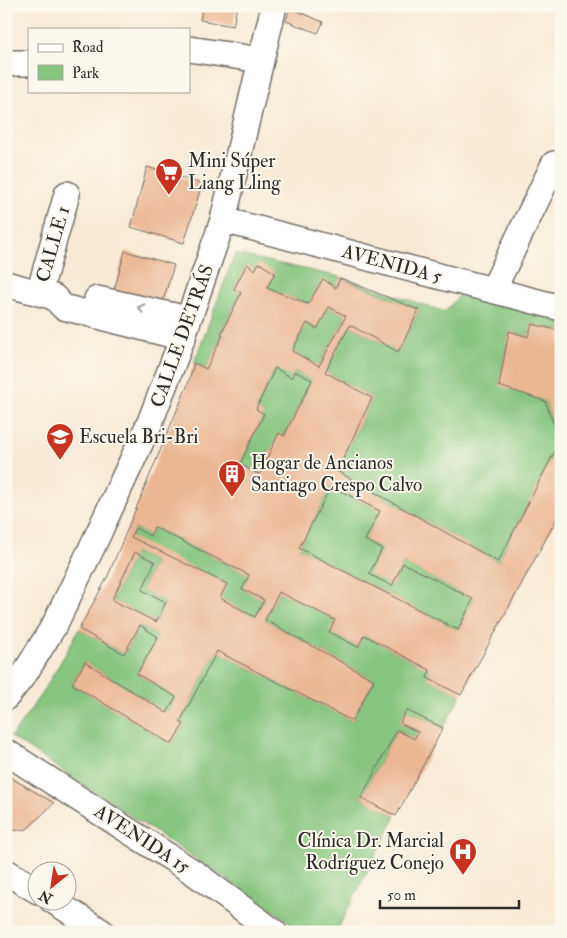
<svg xmlns="http://www.w3.org/2000/svg" width="567" height="938" font-family="'IM FELL Double Pica',serif">
  <style>
    .green { fill: #85c57d; stroke: #587854 }
    .building { fill: #ebb793; fill-rule: evenodd }
    .lines { fill: none; stroke-linecap: round; stroke-linejoin: round }
    .minor-casing { stroke: #736e67; stroke-width: 28 }
    .minor { stroke: #fff; stroke-width: 25 }
    .oneway { stroke: #a0a0a0 }
    .labels { text-anchor: middle; dominant-baseline: central; stroke-width: 4; stroke-linejoin: round; paint-order: stroke }
    .poi-label { font-size: 19px; fill: #2b2b2b; stroke: #fbf7ec; text-anchor: start }
    .street-label { font-size: 19px; fill: #2b2b2b; stroke: #fbf7ec }
  </style>
  <rect width="100%" height="100%" fill="#fbf7ec"/>
  <filter id="ink" filterUnits="userSpaceOnUse"><feTurbulence type="fractalNoise" baseFrequency=".02" numOctaves="2"/><feDisplacementMap in="SourceGraphic" scale="10" xChannelSelector="R" yChannelSelector="G"/><feConvolveMatrix kernelMatrix="1 2 1 2 8 2 1 2 1" color-interpolation-filters="sRGB"/></filter>
  <filter id="wash" filterUnits="userSpaceOnUse"><feTurbulence type="fractalNoise" baseFrequency=".0096" numOctaves="4" result="noise"/><feDisplacementMap in="SourceGraphic" scale="20" xChannelSelector="R" yChannelSelector="G"/><feGaussianBlur stdDeviation="1.12" result="paint"/><feColorMatrix in="noise" values="0 0 0 0 0 0 0 0 0 0 0 0 0 0 0 0 0 1.4 0 .05"/><feComposite in="paint" operator="in"/></filter>
  <g filter="url(#wash)">
    <rect width="100%" height="100%" fill="#f8ead7"/>
    <path class="green" d="M235,254L340,277L445,312L461,293L561,320V331L532,324L528,337L509,331L499,385L545,401L560,441L498,562L337,471L372,398L325,371L350,325L398,352L419,310L341,278L336,288L323,280L308,304L267,288L275,273L255,270L247,264L234,288L241,293L221,333L223,335L206,369L194,363Z
      M329,307L346,316L319,366L292,351L307,323L317,329Z
      M275,368L291,377L294,371L312,380L284,436L279,434L259,474L240,464L264,414L256,409Z
      M331,486L380,511L365,540L382,549L370,574L392,586L403,563L473,599L458,630L299,548Z
      M154,527L249,575L243,589L264,600L255,617L220,598L131,537L135,528L150,536Z
      M135,552L155,562L142,590L166,602L156,622L112,600Z
      M279,592L335,620L330,632L358,647L364,635L430,670L428,678L461,695L443,728L406,710L400,723L418,732L414,739L397,730L361,798L396,816L336,932H300L287,920L213,870L11,737C37,702 59,667 79,629L124,654L140,625L158,637L137,674L176,697L167,713L85,662L72,684L171,744L184,725L180,722L217,651L352,721L374,680L265,620Z"/>
    <g id="blocks">
      <path class="building" d="M203,6H237L233,26L200,20Z
        M290,8L323,22L318,33L286,21Z
        M147,167L202,184L184,243L131,227Z
        M125,251L174,265L162,304L113,294Z
        M259,263L275,273L267,288L308,304L323,279L336,288L340,278L419,310L398,352L350,325L325,372L372,398L337,471L498,562L560,441L545,401L499,386L509,331L528,337L532,324L561,331V400L556,398L561,409V511L461,695L427,678L430,670L364,635L358,647L329,632L335,620L279,592L265,620L374,680L352,721L217,651L180,722L184,724L171,744L72,684L85,662L167,713L176,697L137,674L158,637L140,625L124,654L79,629L107,578L188,384L194,363L206,369L223,335L221,334L241,293L234,289L247,264L255,270ZM329,307L346,316L319,366L292,351L307,323L317,329ZM275,368L292,378L294,371L312,380L284,436L279,433L259,474L240,464L264,414L256,409ZM331,486L380,511L365,540L382,549L369,574L392,586L403,563L473,599L458,630L299,548ZM154,527L249,575L242,589L264,600L255,617L220,598L227,584L131,537L135,528L150,536ZM135,552L155,562L142,590L166,602L156,622L112,600Z
        M406,710L443,728L396,816L361,798L397,730L414,739L418,732L400,723Z
        M6,775L54,803L27,829L10,831L6,833Z"/>
    </g>
  </g>
  <g filter="url(#ink)">
    <use href="#blocks" fill-opacity="0" stroke="#736e67" stroke-width="1"/>
    <g class="lines">
      <defs>
        <path id="minor" d="M189,49L261,60
          M6,63H29
          M223,220L561,308
          M6,284L54,297L63,307L183,338
          M493,290L554,164
          M39,293L67,194
          M97,299L188,319
          M6,697L25,673L55,624L94,543L150,422L178,350L223,220L274,6
          M6,752L196,874L274,932
          M8,873L38,891
          M52,900L102,932"/>
      </defs>
      <use href="#minor" class="minor-casing"/>
      <use href="#minor" class="minor"/>
    </g>
    <defs><path id="oneway-chevron" d="M-2-3.5L2.5 0L-2 3.5" fill="none" stroke-width="1.6" stroke-linecap="round" stroke-linejoin="round" transform="scale(1.25)"/></defs>
    <use class="oneway" href="#oneway-chevron" transform="translate(141 308) rotate(-168)"/>
  </g>
  <defs>
    <symbol id="supermarket-pin" viewBox="-11 -11 22 30"><path d="M0 17L-7.5 6A9.5 9.5 0 1 1 7.5 6Z" fill="#c8321e" stroke="#fbf7ec"/><path d="M-6-5.5h2.5l.6 2H6L4.5 2H-2.5L-4.4-4H-6ZM-1.5 3.2a1.3 1.3 0 1 0 .1 0ZM3 3.2a1.3 1.3 0 1 0 .1 0Z" fill="#fff"/></symbol>
    <symbol id="school-pin" viewBox="-11 -11 22 30"><path d="M0 17L-7.5 6A9.5 9.5 0 1 1 7.5 6Z" fill="#c8321e" stroke="#fbf7ec"/><path d="M0-5L7-2L0 1L-7-2ZM-4 1L0 2.5L4 1V4Q0 6-4 4Z" fill="#fff"/></symbol>
    <symbol id="building-pin" viewBox="-11 -11 22 30"><path d="M0 17L-7.5 6A9.5 9.5 0 1 1 7.5 6Z" fill="#c8321e" stroke="#fbf7ec"/><path d="M-4-6H4V6H1V3H-1V6H-4ZM-2.5-4.3h1.7v1.8h-1.7ZM.8-4.3h1.7v1.8H.8ZM-2.5-1h1.7V.8h-1.7ZM.8-1h1.7V.8H.8Z" fill="#fff"/></symbol>
    <symbol id="hospital-pin" viewBox="-11 -11 22 30"><path d="M0 17L-7.5 6A9.5 9.5 0 1 1 7.5 6Z" fill="#c8321e" stroke="#fbf7ec"/><path d="M-5-5h3v3.5h4V-5h3V5h-3V1.5h-4V5h-3Z" fill="#fff"/></symbol>
  </defs>
  <g fill-rule="evenodd">
    <use href="#supermarket-pin" x="153" y="156" width="32" height="43"/>
    <use href="#school-pin" x="44" y="421" width="32" height="43"/>
    <use href="#building-pin" x="216" y="458" width="32" height="43"/>
    <use href="#hospital-pin" x="447" y="836" width="32" height="43"/>
  </g>
  <g class="labels">
    <g class="poi-label">
      <text x="188" y="161">Mini Súper<tspan x="188" dy="22">Liang Lling</tspan></text>
      <text x="79" y="437">Escuela Bri-Bri</text>
      <text x="251" y="463">Hogar de Ancianos<tspan x="251" dy="22">Santiago Crespo Calvo</tspan></text>
      <text x="444" y="841" text-anchor="end">Clínica Dr. Marcial<tspan x="444" dy="22">Rodríguez Conejo</tspan></text>
    </g>
    <g class="street-label">
      <text transform="translate(53 244) rotate(-74)">CALLE 1</text>
      <text transform="translate(392 264) rotate(15)">AVENIDA 5</text>
      <text transform="translate(182 336) rotate(-70)">CALLE DETRÁS</text>
      <text transform="translate(142 839) rotate(33)">AVENIDA 15</text>
    </g>
  </g>
  <rect width="567" height="938" fill="none" stroke="#fbf7ec" stroke-width="25"/>
  <rect x="28" y="28" width="162" height="65" fill="#fbf7ec" stroke="#a8a59f"/>
  <rect x="38" y="44" width="25" height="8" fill="#ffffff" stroke="#a8a59f"/>
  <text x="72" y="52" font-size="15" fill="#2b2b2b">Road</text>
  <rect x="38" y="65" width="25" height="15" fill="#85c57d" stroke="#a8a59f"/>
  <text x="72" y="78" font-size="15" fill="#2b2b2b">Park</text>
  <g transform="translate(52 886) rotate(210)"><circle r="24" fill="#fbf7ec" stroke="#a8a59f"/>
  <path d="M0-4L9 19L0 12L-9 19Z" fill="#c8321e"/>
  <text y="-8" font-size="14" font-weight="bold" text-anchor="middle" fill="#2b2b2b">N</text>
  </g>
  <path d="M380 900v8h139v-8" fill="none" stroke="#2b2b2b" stroke-width="2.5"/>
  <text x="387" y="900" font-size="15" fill="#2b2b2b" stroke="#fbf7ec" stroke-width="4" paint-order="stroke">50 m</text>
</svg>
